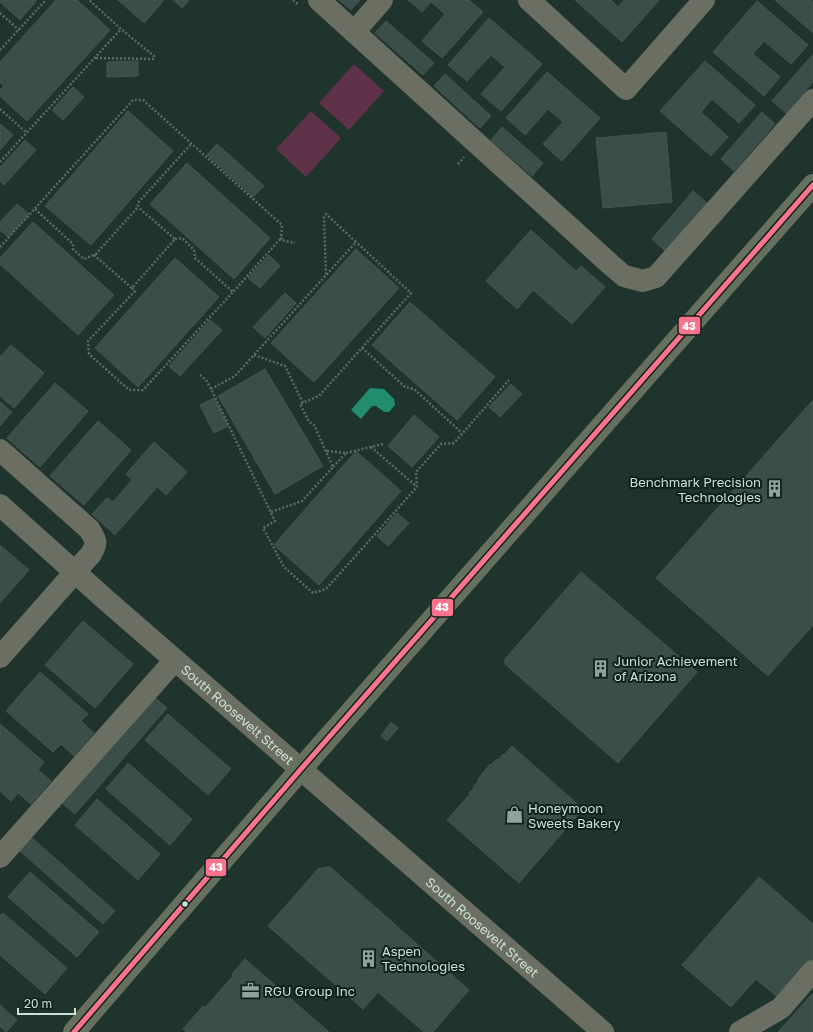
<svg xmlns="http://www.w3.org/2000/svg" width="813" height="1032" font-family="'Golos Text',sans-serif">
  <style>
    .green { fill: #5f324a }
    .water { fill: #228c6e }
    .building { fill: #3a4e4a; stroke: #435652 }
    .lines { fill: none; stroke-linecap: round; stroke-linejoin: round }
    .path { stroke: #606a5f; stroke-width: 2.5; stroke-dasharray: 2 2; stroke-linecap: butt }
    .minor { stroke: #6b6f61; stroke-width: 22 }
    .major { stroke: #66705e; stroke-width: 22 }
    .bus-1-casing { stroke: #10201a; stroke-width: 8 }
    .bus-1 { stroke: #fc738d; stroke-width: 5 }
    .bus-dot { fill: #cbe0d7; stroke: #10201a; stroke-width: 1.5 }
    .labels { text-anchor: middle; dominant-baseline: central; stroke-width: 4; stroke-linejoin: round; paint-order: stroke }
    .poi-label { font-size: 13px; fill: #cbe0d7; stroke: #10201a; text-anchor: start }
    .street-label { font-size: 13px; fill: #cbe0d7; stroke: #10201a }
    .line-badge { stroke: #10201a; stroke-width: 1.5 }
    .badge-label { font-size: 11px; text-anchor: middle; font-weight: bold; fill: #fff }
  </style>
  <rect width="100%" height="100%" fill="#1e342c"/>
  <path class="green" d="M354,64L384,91L349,130L319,103Z
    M311,111L341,138L306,177L276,149Z"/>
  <path class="water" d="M370,388L384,389L394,399L395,405L389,412H384L376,406H372L361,419L351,410Z"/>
  <path class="building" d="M0,0H37L20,20L0,2Z
    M56,0H77L110,30L27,121L0,96V90L4,86L0,82V62Z
    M118,0H164L144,23Z
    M173,0H189L182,8Z
    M339,0H360L351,10Z
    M408,0H469L483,12L442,58L422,41L445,14L431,2L422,12Z
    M575,0H611L618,7L624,0H659L622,42Z
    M775,0H811L813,2V33Z
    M757,1L808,45L791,64L764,41L753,54L780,77L764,96L713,52Z
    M489,18L542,64L501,111L481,94L505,67L491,55L467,81L448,65Z
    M386,21L434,63L423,75L375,33Z
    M813,54V82L786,113L772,101Z
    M138,61V76L107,77V62Z
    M705,61L755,105L739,123L712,99L701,112L728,137L711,156L660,111Z
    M547,72L600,118L562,161L543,144L563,122L548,109L525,135L506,118Z
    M445,74L491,116L480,128L434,86Z
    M73,87L84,97L63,120L52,110Z
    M128,111L173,151L91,245L45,206Z
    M762,112L775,124L734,171L721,159Z
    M0,124L13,135L0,150Z
    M502,127L543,163L532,176L491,140Z
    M666,132L672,202L603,208L596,138Z
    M25,140L36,150L4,185L0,181V167Z
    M217,144L264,186L253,197L207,155Z
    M187,163L270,238L234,279L150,204Z
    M693,191L707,203L665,251L652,239Z
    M17,204L29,214L8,237L0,230V222Z
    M33,222L114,295L78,335L0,264V258Z
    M531,230L576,271L581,266L605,287L572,324L533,290L517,309L486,281Z
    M356,249L399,288L314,382L271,343Z
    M269,255L280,266L260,288L248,278Z
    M175,258L219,297L138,387L95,348Z
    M285,293L296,303L265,338L253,327Z
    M410,302L495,377L457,420L372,345Z
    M210,320L222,330L180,376L169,366Z
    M11,345L44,373L14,408L0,396V357Z
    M265,369L323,466L275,494L218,396Z
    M55,383L88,411L40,467L7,438Z
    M511,384L522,394L500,417L489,407Z
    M214,398L228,426L214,433L200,405Z
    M813,400V625L768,676L656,578Z
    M0,402L12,412L0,426Z
    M414,415L439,437L412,467L388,446Z
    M98,421L131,450L84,505L50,476Z
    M154,442L187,472L166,495L157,487L115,535L92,514L107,498L113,502L132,480L126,474Z
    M356,451L401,491L319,585L274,545Z
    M397,513L409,523L388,546L377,536Z
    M0,545L29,570L0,603Z
    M581,572L697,672L618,763L505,664V659Z
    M83,621L133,664L95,708L45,665Z
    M40,672L88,714L81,721L94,733L74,756L61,744L53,752L6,711Z
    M153,696L167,708L75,814L62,803Z
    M168,714L231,769L208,795L145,740Z
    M391,722L398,728L387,741L381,736Z
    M0,724L44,762L38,770L51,781L31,804L18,793L11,801L0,791Z
    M512,746L583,809L519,883L447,820L470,794L469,793L474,788L473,787L479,780L478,779L490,764L491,765L497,759L498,760L503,754L504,755Z
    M128,763L192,819L170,845L106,789Z
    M97,799L160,854L138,880L75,825Z
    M32,838L115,911L103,924L20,851Z
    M330,867L469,990L433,1032H424L378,992L363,1009L268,926L318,869Z
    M30,872L99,932L77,957L8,897Z
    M759,877L813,924V959L779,998L756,979L731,1007L682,965Z
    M3,913L67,968L45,994L0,955V916Z
    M245,959L329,1032H186L183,1029L203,1006L205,1008L233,976L232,974Z
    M813,993V1032H778Z
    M0,1005L17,1020L6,1032L0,1026Z"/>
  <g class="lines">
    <path class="path" d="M293,0L299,5
      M0,13L19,30
      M0,50L46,0
      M96,58L154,59V56L121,29
      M0,109L27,133
      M0,162L121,29L89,0
      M458,164L464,157
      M35,209L73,244V249L84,259L96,254L138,207V203L191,144
      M175,239L182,238L194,250L195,258L233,292L282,237
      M0,247L133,100H143L282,225L281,240L295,243
      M94,255L132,288L175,239L138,207
      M132,288L135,291L88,341L89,354L129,390H143L233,292
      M362,348L405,387L414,389L462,433
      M254,355L285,366L303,403
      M200,375L206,380L211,389L275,521L263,528L284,567L313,593L326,589L417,487L416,472L441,444L454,443L509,380
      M211,389L235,376L356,242L326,214L324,217L326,275
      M371,447L416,486
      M327,451L346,453L333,467
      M346,453L383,444
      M271,512L302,501L333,467L314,425L309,422L300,404L319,396L411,293L356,242"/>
    <g class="minor">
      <path d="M319,0L610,264L624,276L643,281L656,277L813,100"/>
      <path d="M529,0L626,89L704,0"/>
      <path d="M354,32L382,0"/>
      <path d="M0,450L89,529C96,540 98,542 91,554L0,657"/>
      <path id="s1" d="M0,505L106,600L603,1032"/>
      <path d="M0,857L175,660"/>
      <path d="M740,1032L781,1008L813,971"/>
    </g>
    <path class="major" d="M74,1032L301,769L813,185"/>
    <defs>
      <path id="bus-1" d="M74,1032L301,769L813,185"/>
    </defs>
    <use href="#bus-1" class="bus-1-casing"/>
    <use href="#bus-1" class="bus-1"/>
  </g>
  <defs>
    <symbol id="building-bare" viewBox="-9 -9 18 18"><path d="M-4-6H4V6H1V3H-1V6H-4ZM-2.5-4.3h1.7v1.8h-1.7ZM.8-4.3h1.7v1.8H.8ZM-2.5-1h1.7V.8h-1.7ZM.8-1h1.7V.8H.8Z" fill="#8ea49b" stroke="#10201a" stroke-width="2.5" paint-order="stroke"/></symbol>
    <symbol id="shop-bare" viewBox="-9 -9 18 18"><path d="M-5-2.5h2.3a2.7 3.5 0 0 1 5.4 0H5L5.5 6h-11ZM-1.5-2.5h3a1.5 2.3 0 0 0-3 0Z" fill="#8ea49b" stroke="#10201a" stroke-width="2.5" paint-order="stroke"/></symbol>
    <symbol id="office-bare" viewBox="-9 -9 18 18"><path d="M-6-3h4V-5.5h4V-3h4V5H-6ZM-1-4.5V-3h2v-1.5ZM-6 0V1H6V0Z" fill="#8ea49b" stroke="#10201a" stroke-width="2.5" paint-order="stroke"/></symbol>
  </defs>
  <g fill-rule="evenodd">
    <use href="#building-bare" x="762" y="476" width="25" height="25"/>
    <use href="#building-bare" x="588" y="656" width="25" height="25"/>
    <use href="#shop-bare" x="502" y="802" width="25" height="25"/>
    <use href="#building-bare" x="356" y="946" width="25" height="25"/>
    <use href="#office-bare" x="238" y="978" width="25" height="25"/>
  </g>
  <circle class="bus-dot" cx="185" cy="904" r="3.5"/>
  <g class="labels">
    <g class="poi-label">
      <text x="761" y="482" text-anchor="end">Benchmark Precision<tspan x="761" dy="15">Technologies</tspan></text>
      <text x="614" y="661">Junior Achievement<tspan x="614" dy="15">of Arizona</tspan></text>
      <text x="528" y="808">Honeymoon<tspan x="528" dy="15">Sweets Bakery</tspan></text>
      <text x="382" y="951">Aspen<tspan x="382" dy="15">Technologies</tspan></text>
      <text x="264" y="991">RGU Group Inc</text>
    </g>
    <g class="street-label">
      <text stroke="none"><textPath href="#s1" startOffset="317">South Roosevelt Street</textPath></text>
      <text stroke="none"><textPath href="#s1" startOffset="641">South Roosevelt Street</textPath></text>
    </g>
  </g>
  <g class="line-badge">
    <rect x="678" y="316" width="23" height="19" rx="4" fill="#fc738d"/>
    <rect x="431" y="598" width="23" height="19" rx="4" fill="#fc738d"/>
    <rect x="205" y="858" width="22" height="19" rx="4" fill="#fc738d"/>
  </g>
  <g class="badge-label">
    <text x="689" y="330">43</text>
    <text x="442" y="611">43</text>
    <text x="216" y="871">43</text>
  </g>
  <path d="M18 1008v6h57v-6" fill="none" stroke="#cbe0d7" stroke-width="2"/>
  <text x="24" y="1008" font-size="12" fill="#cbe0d7" stroke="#10201a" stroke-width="3" paint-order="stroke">20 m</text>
</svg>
